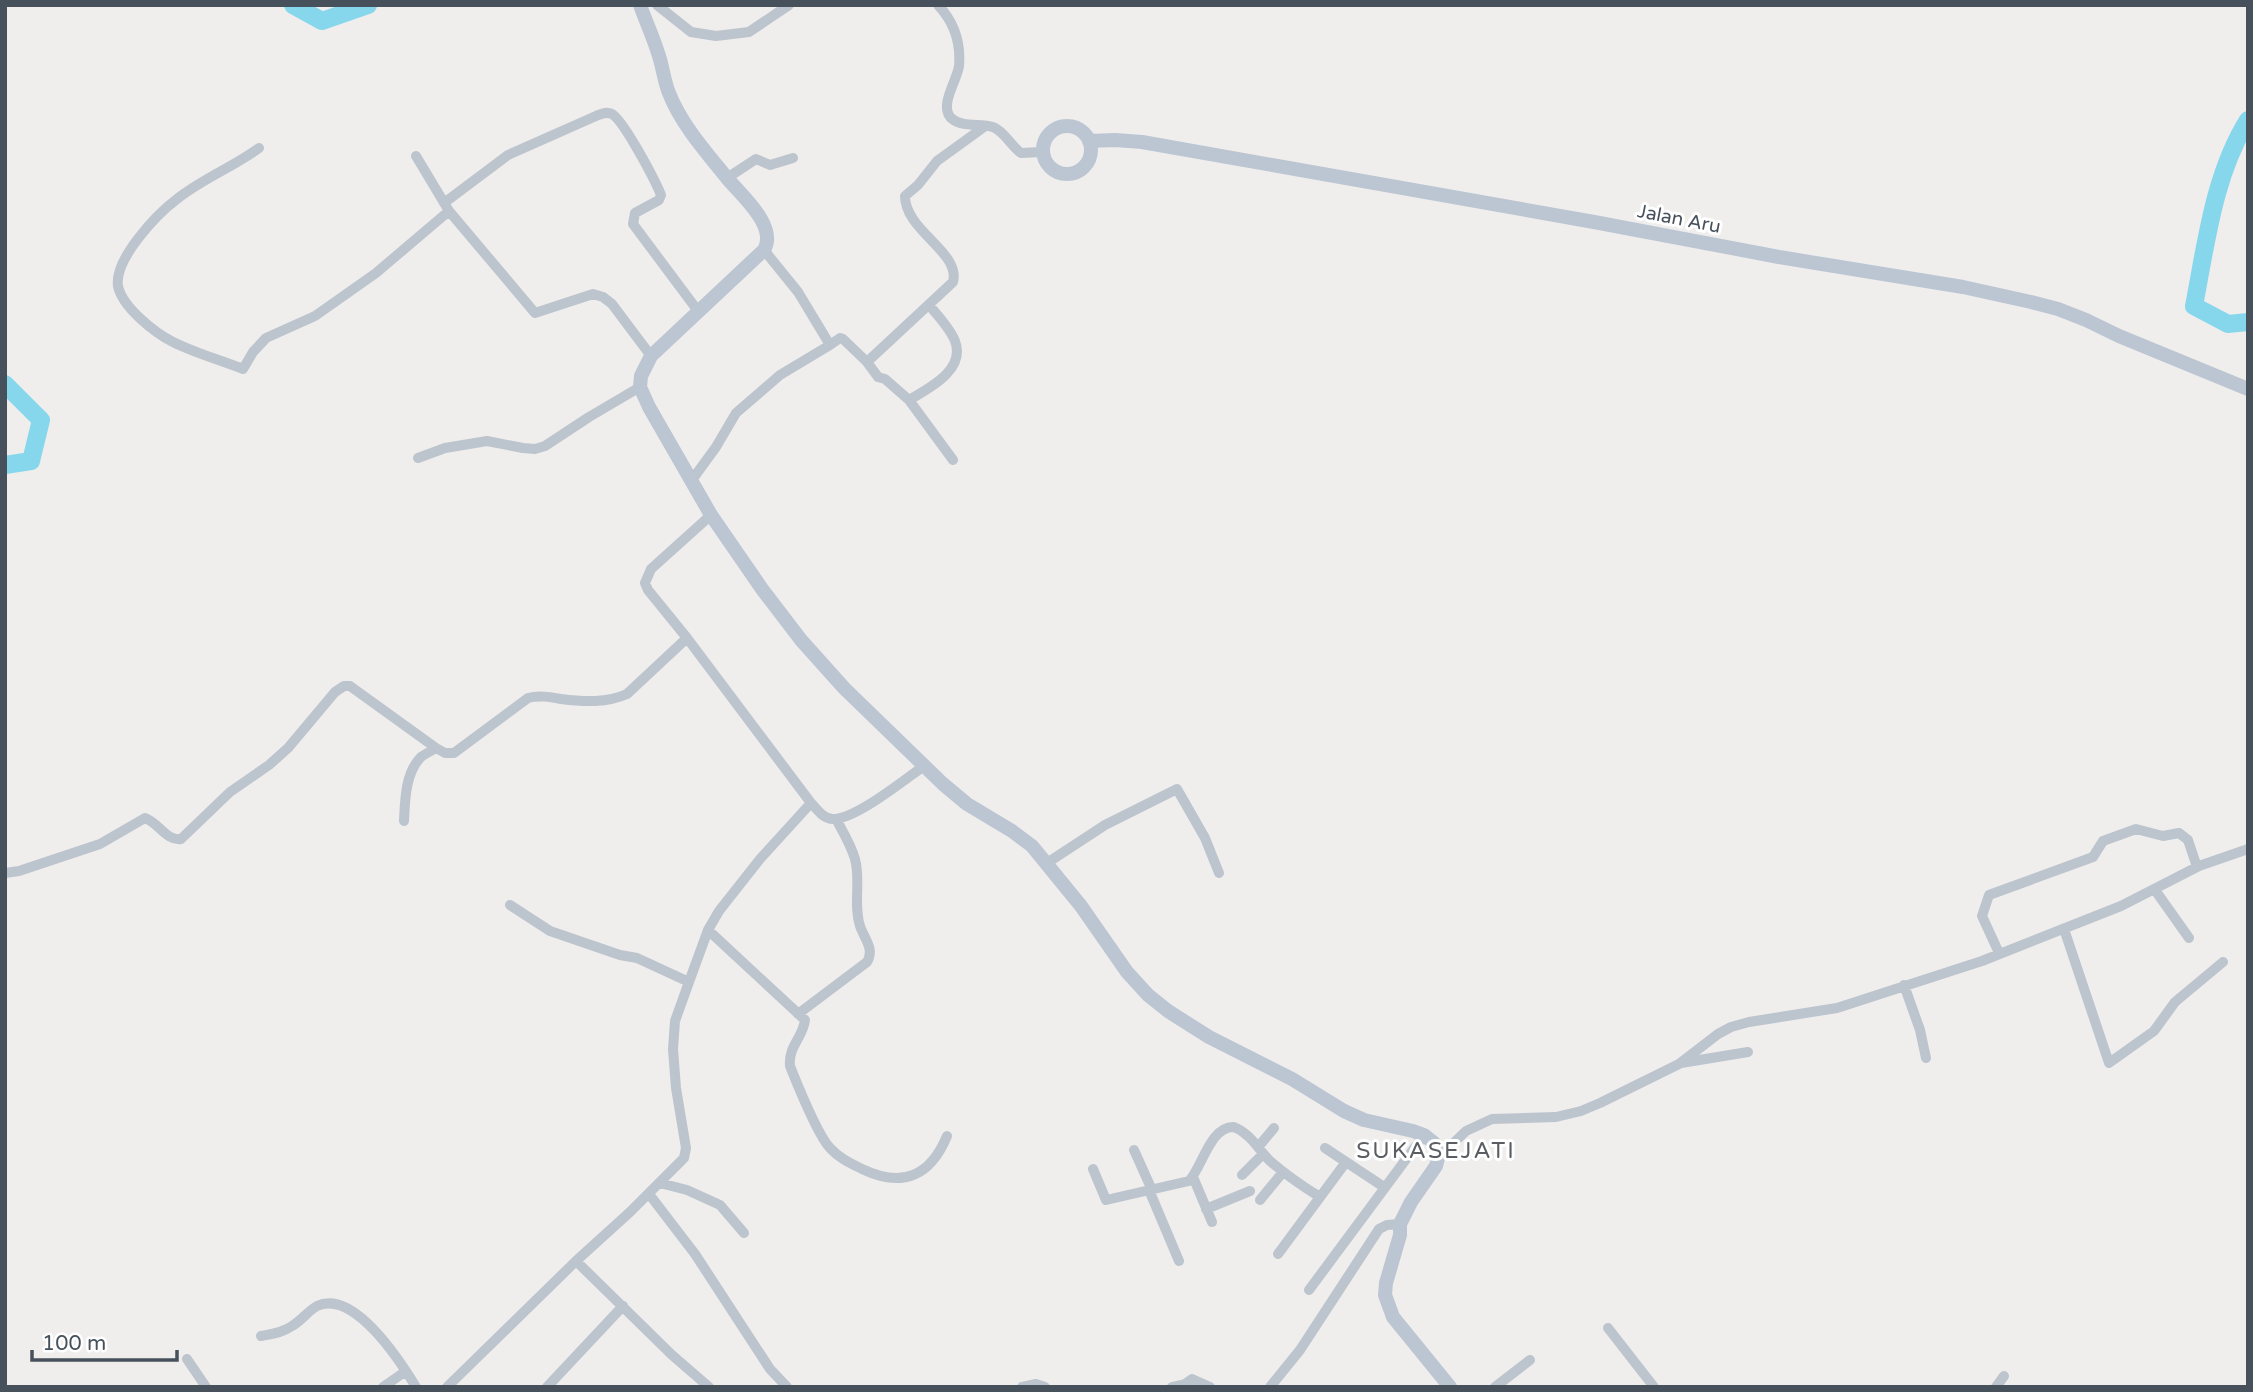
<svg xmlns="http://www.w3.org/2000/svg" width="2253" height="1392" font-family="'Varela Round',sans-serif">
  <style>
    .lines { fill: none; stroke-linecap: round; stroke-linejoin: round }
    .river { stroke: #87d7ec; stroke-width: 18 }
    .street { stroke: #bcc5cd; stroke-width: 10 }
    .secondary { stroke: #bbc6d2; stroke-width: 14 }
    .labels { text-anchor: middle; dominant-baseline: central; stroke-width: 6; stroke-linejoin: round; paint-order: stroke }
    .street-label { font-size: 19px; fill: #46515b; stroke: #fff }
    .quarter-label { font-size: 23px; letter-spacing: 2px; fill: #5a5e62; stroke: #fff }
  </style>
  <rect width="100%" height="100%" fill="#f0eded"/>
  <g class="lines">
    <path class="river" d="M293,5L322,21L368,5
      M2248,120C2214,174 2206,244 2194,306L2228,324L2248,322
      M5,384L41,420L31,461L5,465"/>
    <path class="street" d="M657,5L691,32L716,36L749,32L789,5
      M938,5C954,22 961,43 959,66C957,81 939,105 951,118C962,128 980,123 993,127C1004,131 1011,146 1021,153L1042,152
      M259,148C233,167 202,179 177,199C157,214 114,259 118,286C122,307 155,333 173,342C195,353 220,360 243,369L253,352L266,338L315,316L376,273L449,211
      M416,156L449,211L535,313L593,294L603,297L612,304L651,356
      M727,178L756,159L770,165L793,158
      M444,203L508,155L596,116C601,114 606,111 612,114C624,121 655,180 661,195L659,200L635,213L633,224L698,311
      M764,250L798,292L830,345L840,338L843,339L867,362L878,377L885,379L909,400L953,460
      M867,362L953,282C961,252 905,231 905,196L918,185L937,161L984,127
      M909,400C929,388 966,370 955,341C950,328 938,316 929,305
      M418,458L445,448L487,441L523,448L535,449L545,446L589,417L640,387
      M692,480L716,447L736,413L780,375L830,345
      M711,515L651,569L645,583L648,590L687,638L811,803
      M404,821C405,801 405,773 421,757C425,754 431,751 436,748
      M1047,863L1105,825L1177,789L1205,838L1219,873
      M5,873L19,871L100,844L145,818C159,823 166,841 181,839L230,792L269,765L288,748L335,692L344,686H350L436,748L445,753H454L528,698C539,695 550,697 561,699C584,702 607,703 627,694L687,638
      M2155,890L2189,938
      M510,905L550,931L620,955L637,958L689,982
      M2064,929L2109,1063L2154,1031L2175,1002L2223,962
      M708,930L805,1020C803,1038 788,1046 790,1066C798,1086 817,1134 830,1148C839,1158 850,1163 862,1169C902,1188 930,1177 947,1136
      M1999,953L1982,916L1989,895L2093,857L2103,841L2136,829L2163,836L2179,833L2188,840L2197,867
      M1904,985L1920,1030L1926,1058
      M798,1014L867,962C875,949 864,938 860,926C853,904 861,881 855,859C851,845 843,832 836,819
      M1681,1063L1748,1052
      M1259,1146L1274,1128
      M1325,1148L1384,1187
      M1134,1150L1152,1190
      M1438,1158L1466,1131L1492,1119L1556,1117L1581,1111L1600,1103L1679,1064L1718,1034L1731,1027L1749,1022L1837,1008L1982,961L2121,906L2199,866L2248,849
      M1093,1169L1106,1200L1189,1181C1202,1168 1210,1126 1234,1127C1251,1134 1258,1149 1270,1161C1286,1175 1302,1186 1320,1197
      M1242,1175L1263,1154
      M1193,1177L1212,1222
      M660,1183L687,1190L720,1205L744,1233
      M1149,1190L1179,1261
      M649,1194L695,1254L770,1369L787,1387
      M1260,1200L1283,1172
      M1206,1209L1250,1191
      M1278,1254L1346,1162
      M576,1261L672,1355L709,1387
      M1309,1290L1424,1135
      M1608,1328L1654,1387
      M261,1336C271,1334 282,1333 292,1326C301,1321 308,1311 317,1306C354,1289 400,1361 416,1387
      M187,1359L206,1387
      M383,1387L406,1371
      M447,1387L576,1261L630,1212L684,1158L686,1148L676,1088L673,1049L675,1021L689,982L708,930L719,911L760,859L811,803C817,809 823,819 833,819C855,820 905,779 924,766
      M547,1387L623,1306
      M1022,1387L1036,1384L1045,1387
      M1172,1387L1185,1384L1192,1379L1210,1387
      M1270,1387L1300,1350L1379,1229L1387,1225L1400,1224
      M1495,1387L1530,1360
      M1996,1387L2004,1376"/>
    <path class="secondary" d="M640,5C646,22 654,39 659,56C663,68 664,81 669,93C681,124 706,152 727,178C741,195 778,226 764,250L651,356L641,376L640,387L649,407L711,515L762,589L801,640L844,688L943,784L967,804L1012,831L1032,846L1081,906L1127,972L1148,995L1168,1011L1209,1037L1292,1079L1344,1111L1364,1120L1413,1131L1424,1135L1434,1143L1438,1158L1436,1166L1411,1202L1400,1224V1235L1386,1283L1385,1295L1393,1317L1450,1387
      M1043 150a24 24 0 1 1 48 0a24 24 0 1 1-48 0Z
      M1089,141L1115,140L1142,142L1594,222L1779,257L1963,287L2031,302L2058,309L2086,320L2119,336L2248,389"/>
  </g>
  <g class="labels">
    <g class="street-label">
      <text transform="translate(1679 219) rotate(11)">Jalan Aru</text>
    </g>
    <g class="quarter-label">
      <text x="1436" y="1151">SUKASEJATI</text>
    </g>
  </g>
  <rect width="2253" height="1392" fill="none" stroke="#46515b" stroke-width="14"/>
  <path d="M32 1350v10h145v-10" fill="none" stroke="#46515b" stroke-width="3.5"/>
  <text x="42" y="1350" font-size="21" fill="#46515b" stroke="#ffffff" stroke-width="5" paint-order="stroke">100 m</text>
</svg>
